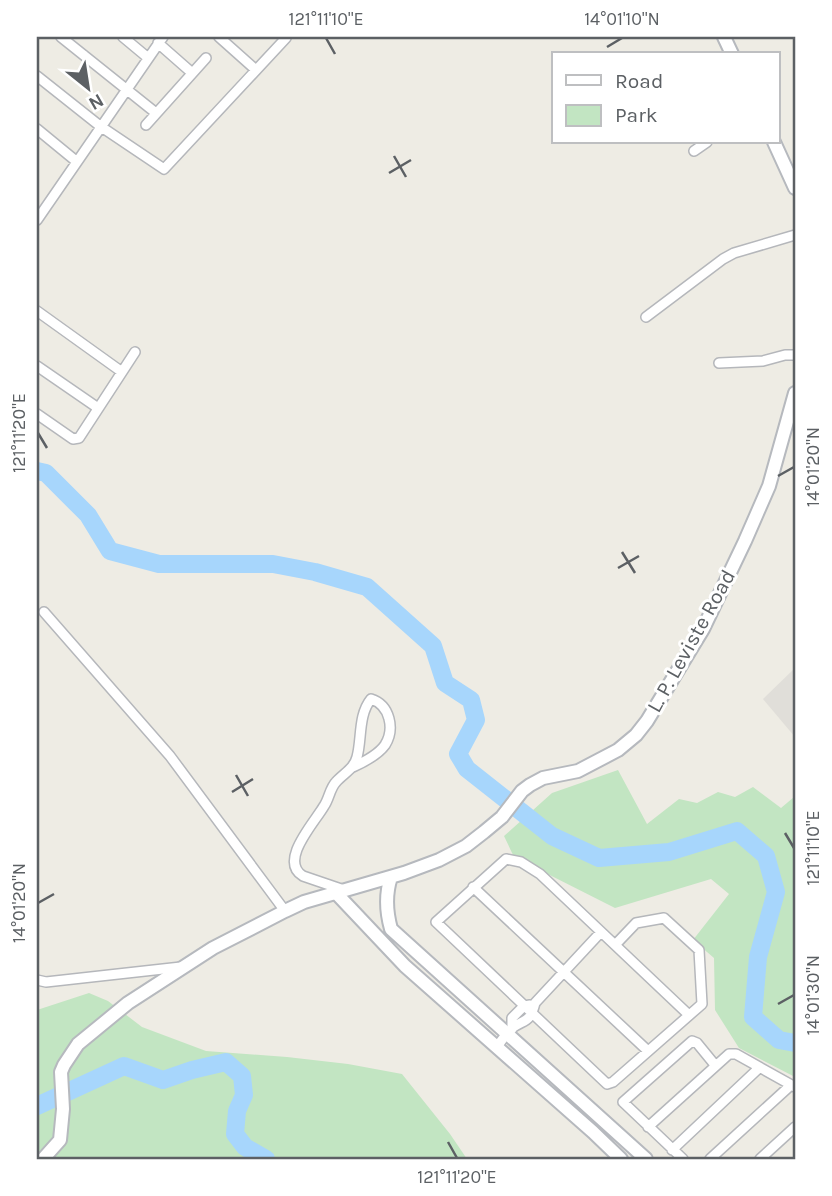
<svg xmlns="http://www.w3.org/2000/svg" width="832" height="1196" font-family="Karla,sans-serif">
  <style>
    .industrial { fill: #e0ded9 }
    .green { fill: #c2e5c2 }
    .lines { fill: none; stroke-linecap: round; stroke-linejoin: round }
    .river { stroke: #a7d6fc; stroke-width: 18 }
    .street-casing { stroke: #b5b7bb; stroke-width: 12 }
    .secondary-casing { stroke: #b6b9be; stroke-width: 16 }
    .street { stroke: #fff; stroke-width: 9 }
    .secondary { stroke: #fff; stroke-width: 12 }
    .ticks { fill: none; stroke: #5c6064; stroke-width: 2.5 }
    .labels { text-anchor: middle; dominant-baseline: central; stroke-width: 6; stroke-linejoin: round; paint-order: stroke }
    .street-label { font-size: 21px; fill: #5c6064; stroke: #fff }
    .neatline { fill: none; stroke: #5c6064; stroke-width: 2.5 }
    .ticks-label { font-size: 18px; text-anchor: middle; fill: #5c6064 }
  </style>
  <rect width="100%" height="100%" fill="#eeece4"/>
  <path class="industrial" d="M795,668V737L763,699Z"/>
  <path class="green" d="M618,770L647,824L679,799L697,803L718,792L735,797L753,787L781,808L794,797L795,799V1077L739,1048L715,1010L714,958L693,940L729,894L711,879L615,908L514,857L504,836L552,793Z
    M89,993L108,1001L142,1027L206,1051L287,1057L348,1064L402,1074L450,1134L467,1159H37V1010Z"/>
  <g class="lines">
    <path class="river" d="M37,471L46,473L88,515L110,551L159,564H273L315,572L367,587L433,646L445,683L471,700L476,720L458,754L467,769L552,836L599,858L669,852L737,831L766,856L776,892L758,957L753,1017L779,1040L795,1043
      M37,1106L124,1066L163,1080L192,1070L226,1062L242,1076L244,1095L237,1111L235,1134L245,1147L266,1159"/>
    <defs>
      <path id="street" d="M61,37L156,113
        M123,37L147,57
        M219,37L256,70
        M158,43L191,72
        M37,76L100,126L164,169L286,38
        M146,125L206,58
        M37,129L76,161
        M694,151L707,142
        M37,220L163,37
        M37,311L122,372L79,438L73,439L37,414
        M646,317L723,259L734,253L795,235
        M719,363L763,361L785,355H795
        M37,366L98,408
        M122,372L135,352
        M44,612L170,756L285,911
        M473,887L648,1051
        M344,890L303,876C278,861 315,822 324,806C329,799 330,788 336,782C344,773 354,769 357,757C362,739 358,715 371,699C390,705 395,729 385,745C378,755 364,762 353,767
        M615,945L636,923L664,918L699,950L702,1004L613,1082L607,1084L436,922L506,859L521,862L540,874L689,1015
        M37,980L46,982L181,967
        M512,1029V1018L524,1006L530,1005
        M497,1047C501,1041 507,1033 512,1028C525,1019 530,1023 535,1003L601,932
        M648,1127L729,1054H736L795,1087
        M672,1150L759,1068
        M683,1159L623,1102L692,1041L697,1043L715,1065
        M710,1159L791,1085
        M760,1159L795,1127"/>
      <path id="secondary" d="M724,37L732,54
        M774,142L795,188
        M391,877C385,895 386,911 391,929L646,1159
        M336,893L405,966L593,1132L621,1159
        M43,1159L60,1140L63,1109L61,1072L64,1065L78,1044L128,1003L213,948L285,911L304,902L404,873L439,860L466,846L484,832L502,817L522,791L530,785L543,778L578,771L618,750L636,735L647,721L703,629L745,541L769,486L795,393"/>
    </defs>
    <use href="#street" class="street-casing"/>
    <use href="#secondary" class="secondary-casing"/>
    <use href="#street" class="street"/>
    <use href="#secondary" class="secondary"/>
  </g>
  <path class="ticks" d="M326,38L335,54M607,47L622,38M394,156L406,177M389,173L411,160M38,433L47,448M778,476L794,467M622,552L635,573M618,568L639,556M236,775L248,796M232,792L253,779M785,833L794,848M38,903L54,894M778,1004L794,995M448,1142L457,1158"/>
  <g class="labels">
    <g class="street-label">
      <text transform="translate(691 641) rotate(-61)">L. P. Leviste Road</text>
    </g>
  </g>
  <rect width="832" height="1196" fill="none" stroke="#ffffff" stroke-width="77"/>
  <rect x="552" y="52" width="228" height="91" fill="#ffffff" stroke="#bebfc1" stroke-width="2"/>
  <rect x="566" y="75" width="35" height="10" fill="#ffffff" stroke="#bebfc1" stroke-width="2"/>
  <text x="615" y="88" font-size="21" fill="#5c6064">Road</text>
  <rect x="566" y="105" width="35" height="21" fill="#c2e5c2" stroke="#bebfc1" stroke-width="2"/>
  <text x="615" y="122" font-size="21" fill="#5c6064">Park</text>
  <g transform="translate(88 88) rotate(150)" stroke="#ffffff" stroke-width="5" paint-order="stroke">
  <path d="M0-5L12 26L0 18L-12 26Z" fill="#5c6064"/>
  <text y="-10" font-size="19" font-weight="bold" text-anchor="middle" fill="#5c6064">N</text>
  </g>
  <rect x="38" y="38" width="756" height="1120" class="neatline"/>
  <g class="ticks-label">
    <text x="326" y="25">121°11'10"E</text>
    <text x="622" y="25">14°01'10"N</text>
    <text transform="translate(19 433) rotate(-90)" y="6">121°11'20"E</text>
    <text transform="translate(813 467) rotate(-90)" y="6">14°01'20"N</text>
    <text transform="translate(813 848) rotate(-90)" y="6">121°11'10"E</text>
    <text transform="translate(19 903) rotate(-90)" y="6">14°01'20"N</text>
    <text transform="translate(813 995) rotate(-90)" y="6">14°01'30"N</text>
    <text x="457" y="1183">121°11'20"E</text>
  </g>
</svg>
